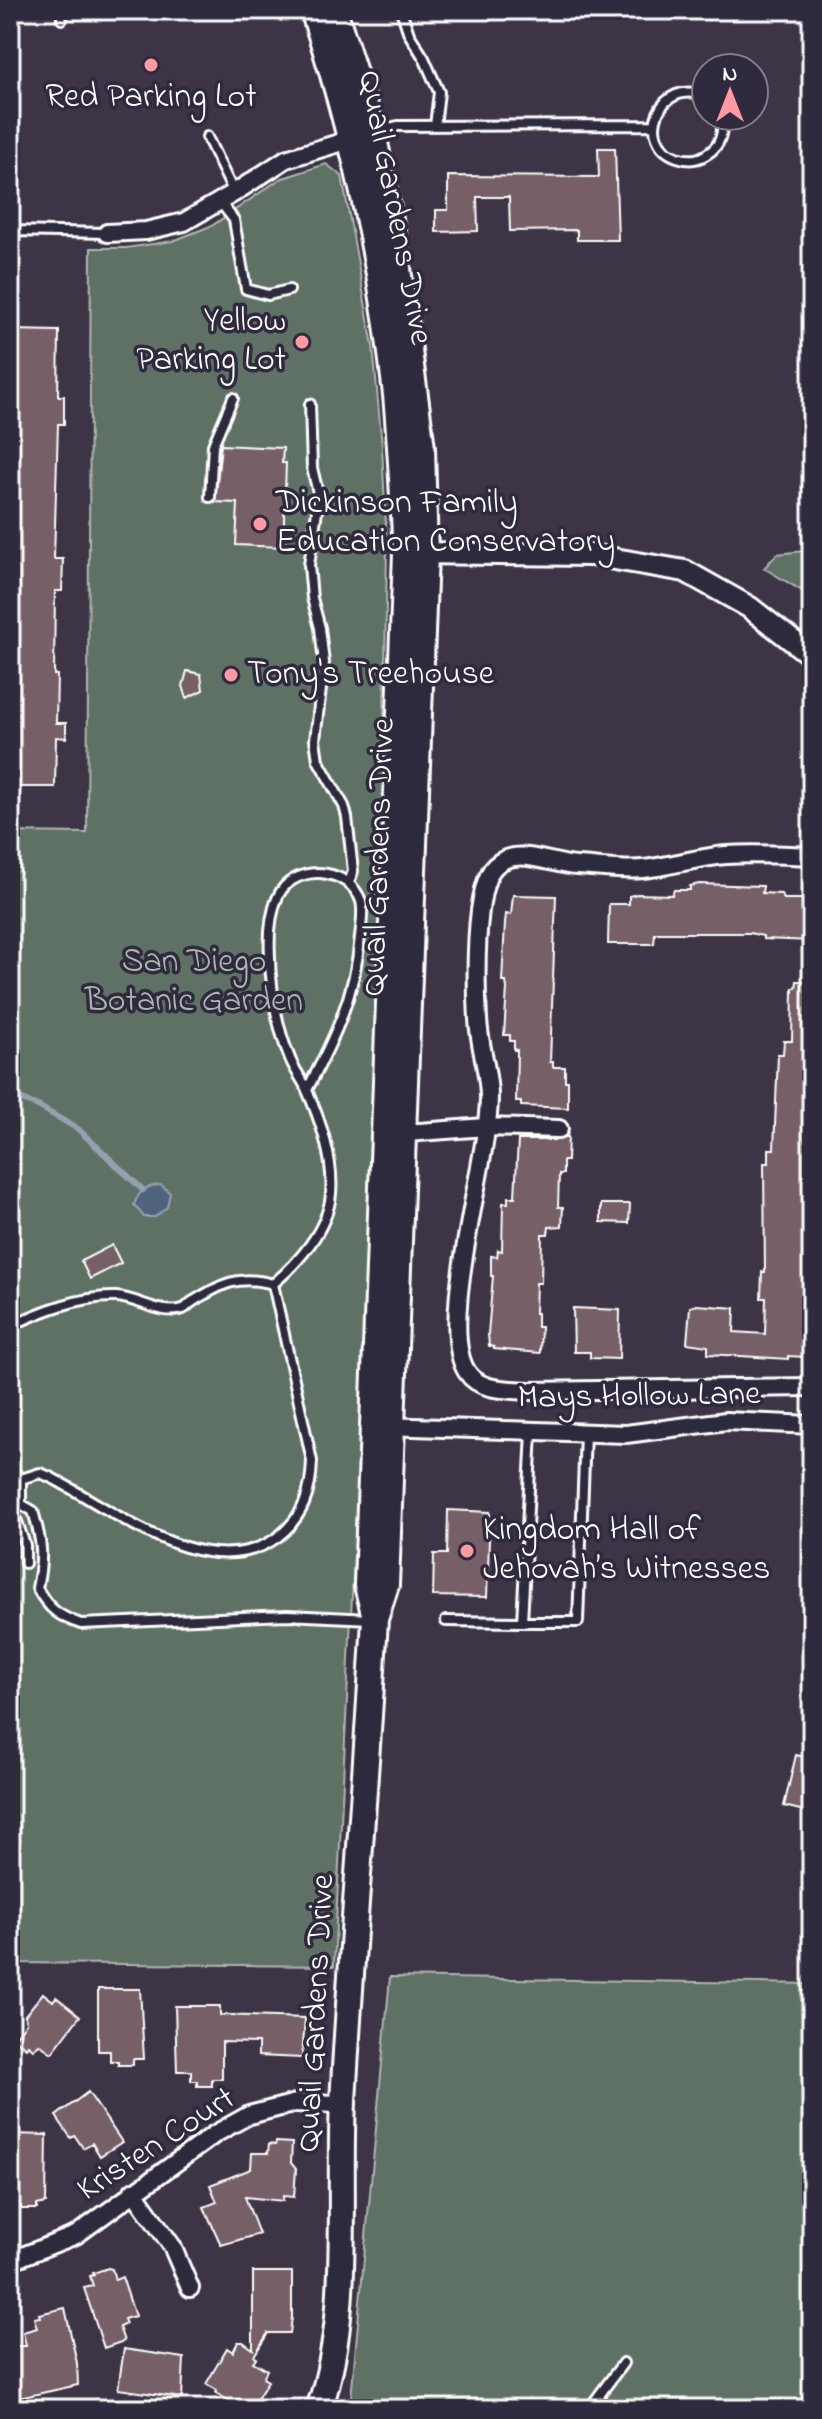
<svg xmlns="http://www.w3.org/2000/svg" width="822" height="2419" font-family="'Indie Flower',sans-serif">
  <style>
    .green { fill: #5f6f65; stroke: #afb7b2; stroke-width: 2 }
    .water { fill: #50637b; stroke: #96a1b0; stroke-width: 2 }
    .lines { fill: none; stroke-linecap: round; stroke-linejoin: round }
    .stream { stroke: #96a1b0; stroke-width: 6 }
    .building { fill: #765e66; stroke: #fff; stroke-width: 2 }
    .service-casing { stroke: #fff; stroke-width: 14 }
    .minor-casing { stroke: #fff; stroke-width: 22 }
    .tertiary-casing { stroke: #fff; stroke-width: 26 }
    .secondary-casing { stroke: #fff; stroke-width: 30 }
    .service { stroke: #2f2a3d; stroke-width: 8 }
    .minor { stroke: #2f2a3d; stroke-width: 16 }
    .tertiary { stroke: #2f2a3d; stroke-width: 20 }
    .secondary { stroke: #2f2a3d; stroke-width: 24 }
    .poi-dot { fill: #ff9aa2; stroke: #2f2a3d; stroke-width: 3 }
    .labels { text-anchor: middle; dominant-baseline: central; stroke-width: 7; stroke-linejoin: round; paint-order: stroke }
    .poi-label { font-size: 34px; fill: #fff; stroke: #2f2a3d; text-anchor: start }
    .street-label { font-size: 34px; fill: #fff; stroke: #2f2a3d }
    .park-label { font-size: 34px; fill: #afb7b2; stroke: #2f2a3d }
  </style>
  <rect width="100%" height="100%" fill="#3d3445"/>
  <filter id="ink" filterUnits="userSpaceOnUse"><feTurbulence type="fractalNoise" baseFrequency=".0125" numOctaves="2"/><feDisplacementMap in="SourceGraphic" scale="16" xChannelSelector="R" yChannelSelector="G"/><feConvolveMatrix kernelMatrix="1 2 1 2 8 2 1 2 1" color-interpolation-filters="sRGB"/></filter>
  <g filter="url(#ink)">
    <path class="green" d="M326,164L342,176L373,346L382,446L387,546L382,841L369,1247L334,1966L10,1963V832L87,833L91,248H126L173,241L213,225L280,179Z
      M812,550V597L764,568L777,554Z
      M390,1977L812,1984V2409H410L351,2399Z"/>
    <path class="water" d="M161,1185L170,1193L167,1207L155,1217H144L134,1205C139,1191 145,1186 161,1185Z"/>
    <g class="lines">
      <path class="stream" d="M10,1095L38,1106L78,1129L143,1190"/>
    </g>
    <path class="building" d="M598,148H615L618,240H577V230L510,231L509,197H477L478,231L436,232V210H448V176L599,177Z
      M10,330L59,331L58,396H64V424H58L54,559H63L62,591H55L54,675H57L56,723H66V738L56,737L55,787H10Z
      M221,445L283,448L282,463H286L283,547L236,545L238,503L215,502Z
      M187,671L201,674L203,690L187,698L183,686Z
      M699,884L763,886L762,893L781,894L784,899H812V941L763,939V936L750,933H655L654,944H608L609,904H629V896L637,894L672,895L674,890H690V886Z
      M513,895L556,896L550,1062H553V1067H565V1081H568V1108L521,1106V1102H516L517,1050H514V1041H510V1035H504L507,988L506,982H502L505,923L506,914L511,915Z
      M797,981H812V1281L809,1354H805V1357L788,1356V1359L708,1354V1346L687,1343L690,1307L697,1305L735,1308L734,1332L765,1334L766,1298H761L762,1272H765L764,1163H769V1149H774L778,1054H783L784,1041H792L793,988H796Z
      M568,1137L567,1161H563V1174H559L558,1207H563L562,1226L549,1227L548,1234H542L541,1283H536L535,1313H537V1327H541L540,1353L494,1349V1347L489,1346L488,1334L493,1276H491V1256L497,1257L498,1250L502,1251L503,1203H508V1197H515L518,1140H559Z
      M601,1204H630L629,1223L601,1222Z
      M112,1245L121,1263L90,1279L81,1261Z
      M573,1308L620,1310L619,1359L590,1358V1352H574Z
      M448,1510L490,1512L487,1597L433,1596L434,1554H447Z
      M796,1755L812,1759V1813L784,1806Z
      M98,1989H140L144,2059H133V2065H118V2061H110V2051H98Z
      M43,1993L53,2001L56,1997L80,2016L52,2053L39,2044L33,2049L28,2045L26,2048L14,2038L26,2023L25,2015Z
      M175,2006H220V2015L305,2018L302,2058L258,2056V2043L222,2042V2079H212V2086H197V2081H191V2071H177Z
      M88,2092L122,2142L100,2156L92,2143L83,2148L75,2136L71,2138L56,2116Z
      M10,2134L47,2135L46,2203L37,2205V2209H21V2206H14V2162H10Z
      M276,2142L292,2143L291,2163L296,2169L294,2197L283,2196V2201L245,2197L259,2234L221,2245L204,2207L217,2202L210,2185L251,2169L252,2153H268L269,2144L275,2145Z
      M108,2268L112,2269L115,2280L122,2277L135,2316L124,2319L126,2324L119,2327L124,2341L104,2348L84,2288L93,2286L90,2276L94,2275L93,2273Z
      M253,2272H292V2317L290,2333H268L254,2356L256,2358L253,2362L267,2370L263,2378L268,2381L251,2409H243L216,2393L217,2390L206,2384L227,2348L233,2352L238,2342H243L253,2349Z
      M65,2308L77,2363L78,2385L10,2400V2346H26L23,2332L37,2328L34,2318L40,2317L39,2314Z
      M124,2349L184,2358L182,2398L118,2389Z"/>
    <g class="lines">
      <defs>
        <path id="service" d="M62,10V19
          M401,10L409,34L424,58L439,92L435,126
          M706,97C660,75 634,142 677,157C688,161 698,160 707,154C721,146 724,131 721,116
          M377,131L398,126L655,125
          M207,137L234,193
          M220,202L234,220L246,289L268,295L289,290
          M10,231L107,233
          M310,404L312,468L319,497L309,565L312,598L320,628L324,663L315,740L318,760L344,806L347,817L353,871L349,883
          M210,497L213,445L233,398
          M10,1326C42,1311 80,1296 116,1297C138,1298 161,1316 183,1309C188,1307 187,1305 192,1302C221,1284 239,1274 273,1284C298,1263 328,1229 331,1194C334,1160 320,1119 306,1088C301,1077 293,1068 289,1056C274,1019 268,972 270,931C271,917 275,896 285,886C307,864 350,871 361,901C364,912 361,926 360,937C355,996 334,1039 307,1090
          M532,1432L522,1622H578L585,1433
          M10,1468L21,1479V1504
          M21,1479L40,1473L50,1477C111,1508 209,1589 279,1536C304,1516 311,1492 312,1461L273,1284
          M25,1563V1545L13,1510L21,1504L33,1511C42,1542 44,1556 37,1588C48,1609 60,1617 81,1624L287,1615L371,1619
          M446,1621L522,1622
          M589,2409L623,2363"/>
        <path id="minor" d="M107,233L146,231L184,222L234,193L286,159L359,137
          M812,856C784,855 755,853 727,855C699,857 671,866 643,869C622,871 598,867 577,866C551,865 517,845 495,866C473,887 476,987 478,1019C479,1045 489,1072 489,1097C489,1160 436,1325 467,1372C480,1392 508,1389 529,1391L812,1387
          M393,1134L486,1127L559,1129
          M383,1426L626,1434L726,1421L812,1425
          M133,2191L172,2246L190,2288
          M10,2261L76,2235L215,2134L249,2115L296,2103L343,2104"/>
        <path id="tertiary" d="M412,553L591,555L685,571L749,607L812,656"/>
        <path id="secondary" d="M313,10C354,135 382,265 396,395C401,448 403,500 406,553L367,1585L375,1617
          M319,2409C352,2314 338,2201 343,2102C352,1941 366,1780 375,1619L386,1585L425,554L422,448L395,246L373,132L334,10"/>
      </defs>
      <use href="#service" class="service-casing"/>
      <use href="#minor" class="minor-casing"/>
      <use href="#tertiary" class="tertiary-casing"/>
      <use href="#secondary" class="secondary-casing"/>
      <use href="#service" class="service"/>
      <use href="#minor" class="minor"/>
      <use href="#tertiary" class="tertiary"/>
      <use href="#secondary" class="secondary"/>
    </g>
  </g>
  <g class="poi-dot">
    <circle cx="151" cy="65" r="8"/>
    <circle cx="302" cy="342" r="8"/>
    <circle cx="260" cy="524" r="8"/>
    <circle cx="231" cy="675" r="8"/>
    <circle cx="467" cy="1551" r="8"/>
  </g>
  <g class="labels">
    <g class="poi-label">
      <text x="151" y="98" text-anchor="middle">Red Parking Lot</text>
      <text x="286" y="322" text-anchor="end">Yellow<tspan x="286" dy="39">Parking Lot</tspan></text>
      <text x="276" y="504">Dickinson Family<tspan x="276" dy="39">Education Conservatory</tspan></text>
      <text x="247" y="675">Tony's Treehouse</text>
      <text x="483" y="1531">Kingdom Hall of<tspan x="483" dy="39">Jehovah’s Witnesses</tspan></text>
    </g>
    <g class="street-label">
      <text transform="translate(394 208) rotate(79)">Quail Gardens Drive</text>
      <text transform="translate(380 857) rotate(-88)">Quail Gardens Drive</text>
      <text transform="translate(639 1397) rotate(-1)">Mays Hollow Lane</text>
      <text transform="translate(317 2013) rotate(-87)">Quail Gardens Drive</text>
      <text transform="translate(157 2145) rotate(-33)">Kristen Court</text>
    </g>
    <g class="park-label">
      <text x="194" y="963">San Diego<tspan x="194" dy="39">Botanic Garden</tspan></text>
    </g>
  </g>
  <rect width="822" height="2419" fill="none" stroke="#2f2a3d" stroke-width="40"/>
  <rect x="20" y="20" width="782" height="2379" fill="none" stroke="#fff" stroke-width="3" filter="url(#ink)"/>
  <g transform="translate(730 92)"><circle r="38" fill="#2f2a3d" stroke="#827f8b" stroke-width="2"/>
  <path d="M0-6L14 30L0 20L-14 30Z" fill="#ff9aa2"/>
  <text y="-12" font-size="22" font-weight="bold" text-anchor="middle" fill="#ffffff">N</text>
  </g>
</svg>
